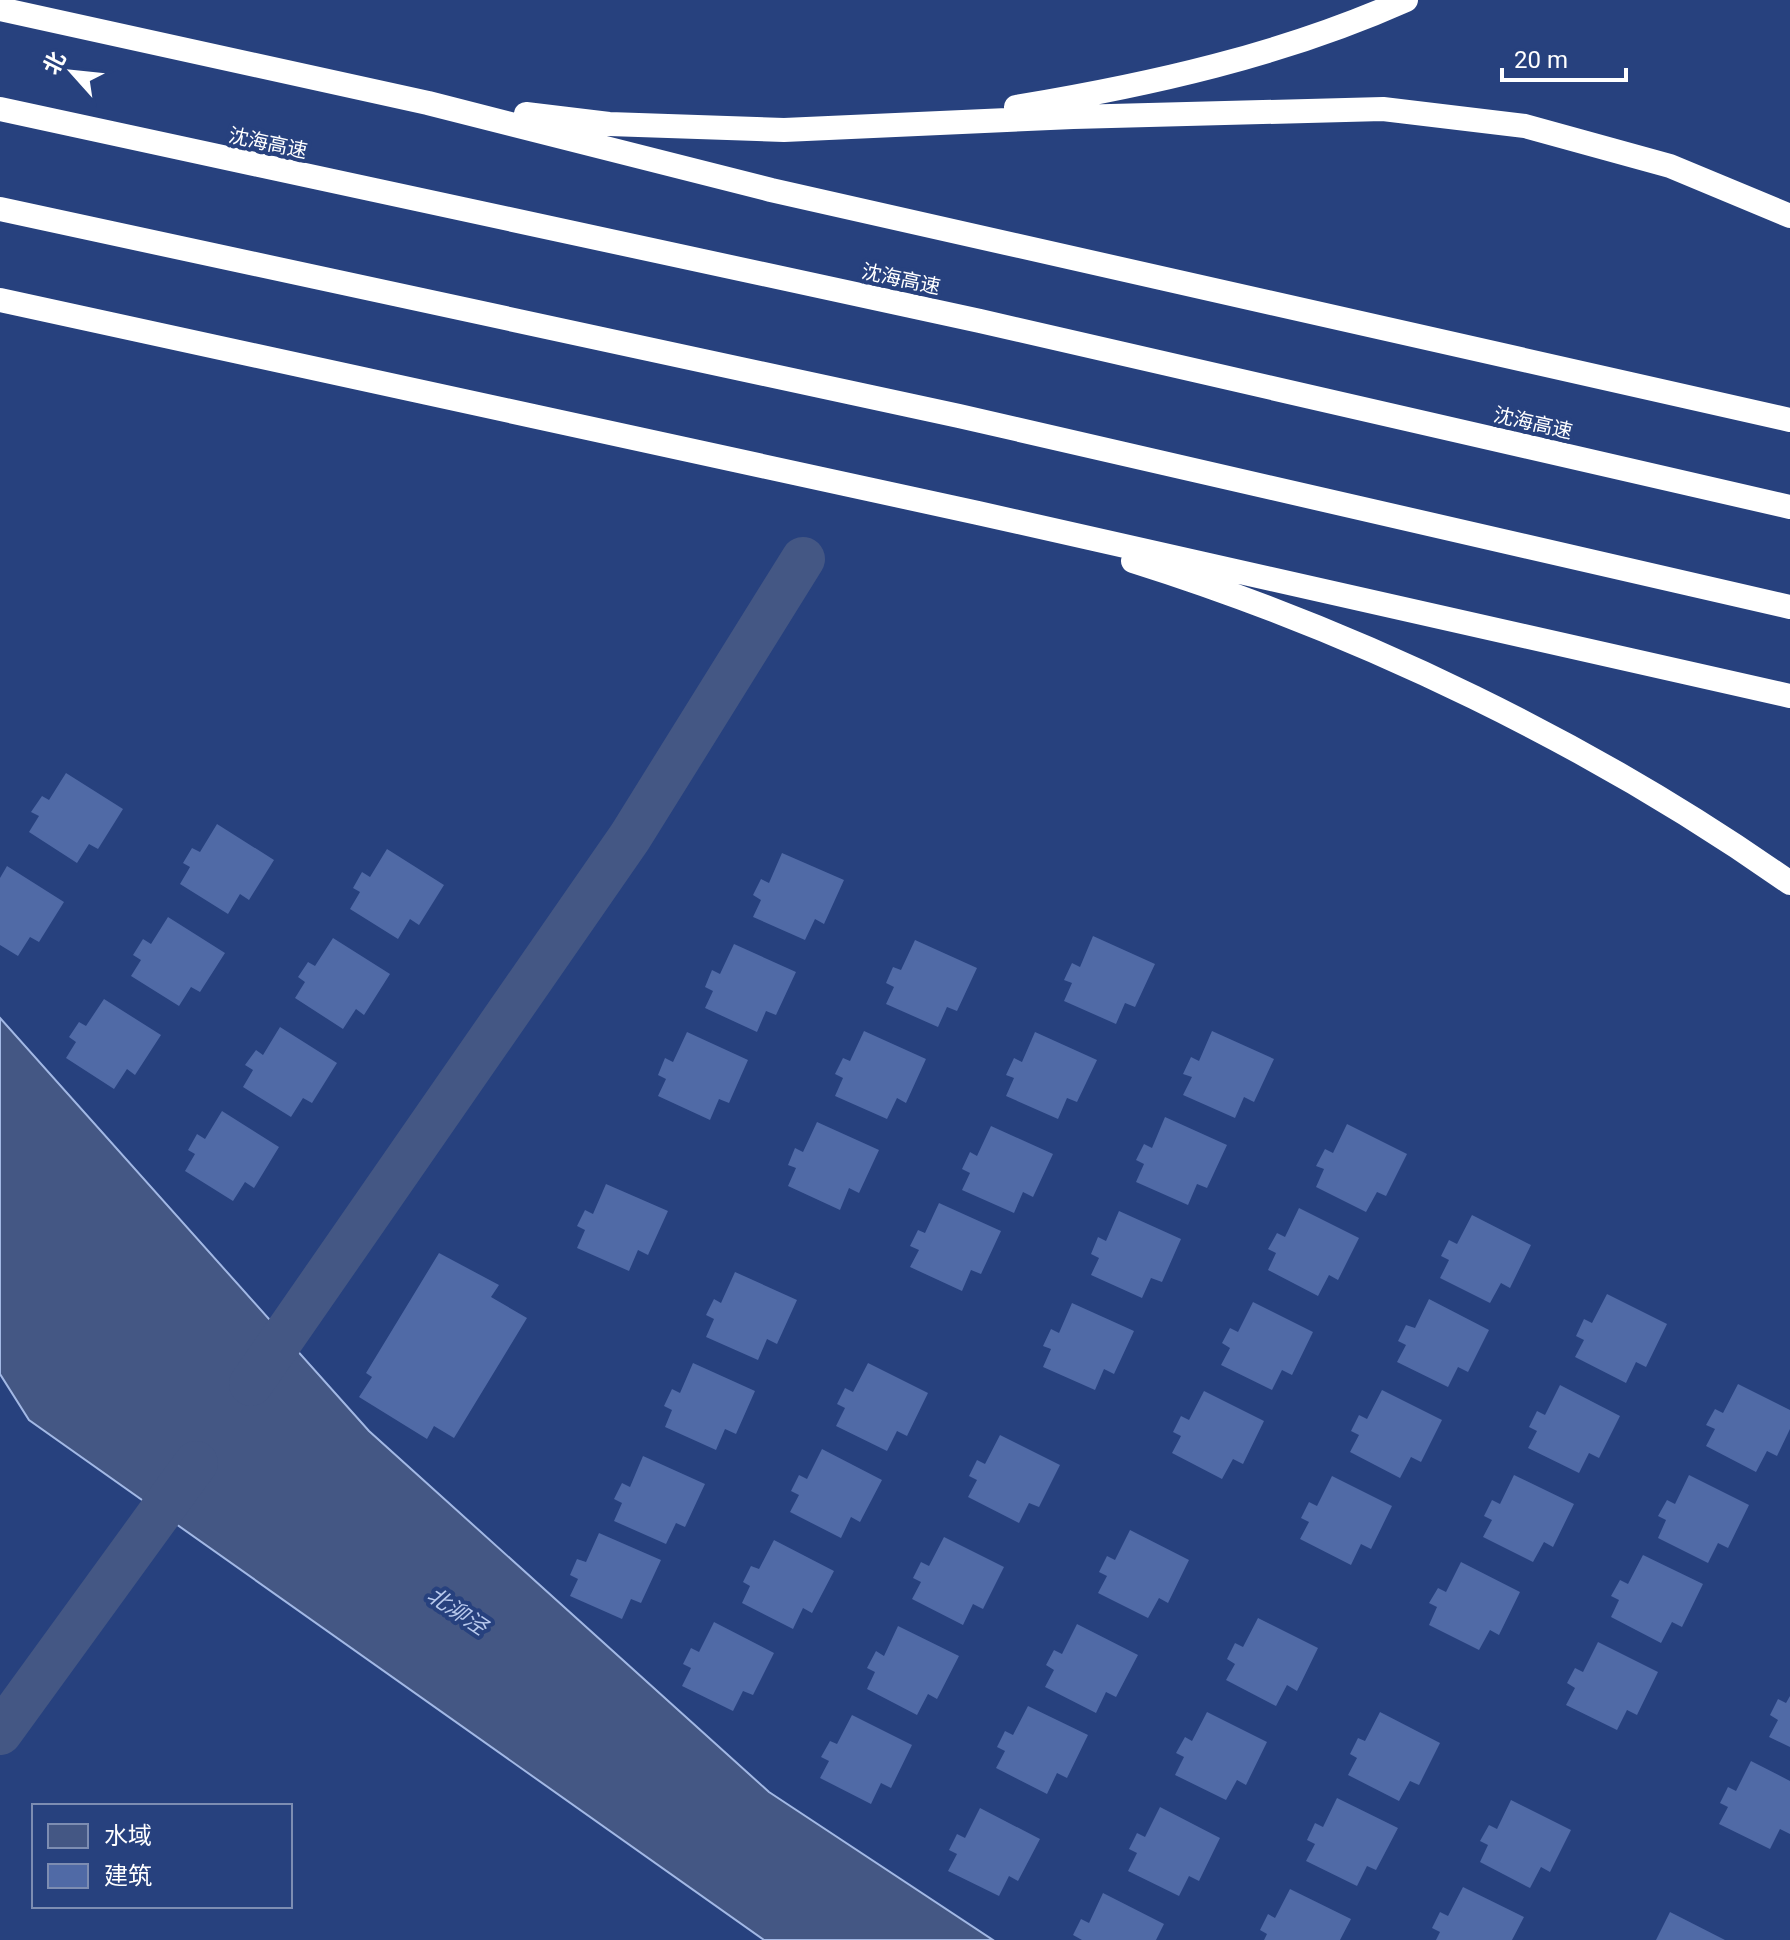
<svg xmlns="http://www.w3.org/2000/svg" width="1790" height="1940" font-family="Roboto,'Noto Sans SC',sans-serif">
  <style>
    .water { fill: #445784; stroke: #a2b8e5; stroke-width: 2 }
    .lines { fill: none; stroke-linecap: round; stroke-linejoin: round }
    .canal { stroke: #445784; stroke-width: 44 }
    .building { fill: #506aa6 }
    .highway { stroke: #fff; stroke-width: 24 }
    .labels { text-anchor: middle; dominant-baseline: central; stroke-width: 8; stroke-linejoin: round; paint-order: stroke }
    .street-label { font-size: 20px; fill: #fff; stroke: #27417e }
    .water-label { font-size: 22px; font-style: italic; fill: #b8c9ed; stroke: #27417e }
  </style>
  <rect width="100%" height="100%" fill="#27417e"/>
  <path class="water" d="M0,1018L369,1431L769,1792L993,1940H764L29,1420L0,1374Z"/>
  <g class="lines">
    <path class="canal" d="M251,1384L630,837L803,559
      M0,1733L196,1463"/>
  </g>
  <path class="building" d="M66,773L123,809L98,849L89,844L77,863L29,832L39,816L31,812L42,796L49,800Z
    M217,824L274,860L249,900L240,894L228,914L180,884L190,867L183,863L192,848L200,852Z
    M387,849L444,885L419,925L410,919L398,939L350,909L360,892L353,888L362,872L370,877Z
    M782,853L844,880L824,924L815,919L805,940L753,917L761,900L753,895L761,879L769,883Z
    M7,866L64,902L39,942L30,937L18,956L0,945V878Z
    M168,917L225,953L200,992L191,987L179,1006L131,976L141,960L133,955L143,939L151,944Z
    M1093,936L1155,964L1135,1007L1125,1003L1116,1024L1064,1001L1072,983L1064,980L1072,963L1080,967Z
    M333,938L390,974L364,1015L356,1009L343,1029L295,998L305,982L298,977L308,962L315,966Z
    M915,940L977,968L957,1011L947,1007L938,1027L886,1004L894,987L886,983L893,967L901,970Z
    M734,944L796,972L776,1015L766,1011L757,1032L705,1008L713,991L705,987L712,970L720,974Z
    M104,999L161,1035L135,1075L127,1069L114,1089L66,1058L76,1042L69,1037L79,1022L86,1026Z
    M280,1027L337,1063L312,1103L303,1098L291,1117L243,1087L253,1070L245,1065L256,1050L263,1055Z
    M864,1031L926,1059L906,1103L897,1098L887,1119L835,1096L843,1078L835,1074L843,1058L850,1061Z
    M1212,1031L1274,1059L1254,1102L1244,1097L1235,1118L1183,1095L1192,1077L1183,1074L1191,1057L1199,1061Z
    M687,1032L748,1060L729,1103L719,1099L710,1120L658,1096L666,1079L658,1075L665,1058L673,1062Z
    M1035,1032L1097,1060L1077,1102L1067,1098L1058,1119L1006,1096L1014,1078L1006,1075L1014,1058L1022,1062Z
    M222,1111L279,1147L254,1188L245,1182L233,1201L185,1171L195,1154L188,1150L197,1134L205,1139Z
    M1165,1117L1227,1145L1207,1188L1197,1184L1188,1205L1136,1182L1144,1164L1136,1160L1144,1144L1152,1148Z
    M817,1122L879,1150L859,1193L849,1188L840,1210L788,1186L796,1168L788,1165L795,1148L803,1152Z
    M1347,1124L1407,1154L1386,1196L1377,1192L1366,1212L1316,1187L1324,1169L1316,1166L1325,1149L1333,1153Z
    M991,1126L1053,1154L1033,1197L1023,1192L1014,1213L962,1190L970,1173L962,1169L970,1152L977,1156Z
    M606,1184L668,1211L648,1255L638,1250L629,1271L577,1248L585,1230L577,1226L585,1210L593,1214Z
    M939,1203L1001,1231L981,1274L971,1270L962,1291L910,1267L919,1250L910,1246L918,1230L925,1233Z
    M1299,1208L1359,1238L1338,1280L1329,1275L1318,1296L1268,1270L1276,1253L1268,1249L1277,1233L1285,1237Z
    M1119,1211L1181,1239L1162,1282L1151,1278L1142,1298L1091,1275L1099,1258L1091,1254L1098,1237L1106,1241Z
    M1472,1215L1531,1245L1510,1288L1501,1283L1490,1303L1440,1278L1449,1260L1441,1256L1449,1240L1457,1244Z
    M439,1253L499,1285L491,1297L527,1318L454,1438L434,1426L427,1439L359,1397L372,1377L366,1373Z
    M735,1272L797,1300L777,1344L767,1339L758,1360L706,1337L714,1319L706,1315L714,1299L721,1303Z
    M1607,1294L1667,1324L1646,1367L1636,1362L1626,1383L1575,1357L1584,1340L1576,1336L1584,1319L1592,1323Z
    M1429,1299L1489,1330L1468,1372L1458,1367L1448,1387L1397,1362L1406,1345L1398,1341L1406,1325L1415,1328Z
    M1253,1302L1313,1332L1292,1375L1282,1370L1272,1390L1221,1365L1230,1348L1222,1343L1230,1328L1238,1332Z
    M1072,1303L1134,1331L1114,1374L1104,1369L1095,1390L1043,1367L1051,1349L1043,1346L1051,1329L1059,1333Z
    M693,1363L755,1391L736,1434L725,1429L716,1450L665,1427L672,1410L664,1406L672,1389L680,1393Z
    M868,1363L928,1393L907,1436L897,1431L887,1451L836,1426L845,1408L837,1404L845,1388L853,1392Z
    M1738,1384L1790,1410V1429L1777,1456L1767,1451L1756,1472L1706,1446L1715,1429L1706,1425L1715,1409L1723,1413Z
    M1560,1385L1620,1416L1599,1458L1589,1453L1579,1473L1528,1448L1537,1431L1529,1427L1537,1411L1545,1415Z
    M1382,1390L1442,1420L1421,1462L1411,1457L1400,1478L1350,1452L1359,1435L1351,1431L1359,1415L1367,1419Z
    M1204,1391L1264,1421L1243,1464L1233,1459L1222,1479L1172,1453L1181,1436L1173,1432L1181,1416L1189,1420Z
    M1000,1435L1060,1465L1039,1507L1029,1503L1019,1523L968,1497L977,1480L969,1476L977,1460L985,1464Z
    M822,1449L882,1480L860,1522L851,1517L841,1538L790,1512L799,1495L791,1491L799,1475L807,1479Z
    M643,1456L705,1484L685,1527L676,1523L666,1544L614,1521L622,1503L614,1499L622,1483L630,1487Z
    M1514,1475L1574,1504L1553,1547L1544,1542L1533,1562L1483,1537L1492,1520L1484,1516L1492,1500L1500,1504Z
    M1689,1475L1749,1505L1728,1548L1718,1543L1708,1563L1658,1538L1666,1520L1658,1516L1667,1500L1675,1504Z
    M1332,1476L1392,1506L1371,1549L1361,1544L1351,1565L1300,1539L1309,1522L1301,1518L1309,1502L1317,1506Z
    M1130,1530L1189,1560L1168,1603L1159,1598L1148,1618L1098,1593L1107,1576L1099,1572L1107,1556L1115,1560Z
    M599,1533L661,1560L641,1603L631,1599L622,1619L570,1596L578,1579L570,1575L577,1559L586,1562Z
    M944,1537L1004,1567L983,1609L973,1604L963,1625L912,1599L921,1582L913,1578L921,1562L929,1566Z
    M774,1540L834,1571L812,1613L803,1608L793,1629L742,1603L750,1586L743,1582L751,1566L759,1569Z
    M1643,1555L1703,1584L1682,1627L1672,1622L1661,1643L1611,1617L1619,1600L1611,1596L1620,1580L1628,1584Z
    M1461,1562L1520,1592L1499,1635L1490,1630L1479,1650L1429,1625L1437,1607L1429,1603L1438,1588L1446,1592Z
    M1258,1618L1318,1648L1297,1691L1287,1685L1276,1706L1226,1680L1235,1664L1227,1659L1235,1643L1243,1647Z
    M714,1622L774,1653L753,1695L743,1691L733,1711L682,1686L691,1668L683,1664L691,1648L699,1652Z
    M1077,1624L1138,1655L1116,1697L1106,1692L1096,1713L1045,1687L1054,1670L1046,1665L1054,1650L1062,1654Z
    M898,1626L959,1656L937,1699L928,1694L917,1715L867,1689L875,1672L867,1668L876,1651L884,1656Z
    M1598,1642L1658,1672L1637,1715L1627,1710L1617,1730L1566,1705L1575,1688L1567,1683L1575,1668L1583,1672Z
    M1790,1696V1747L1769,1737L1778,1720L1770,1715L1778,1699L1786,1703Z
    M1028,1706L1088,1735L1067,1778L1057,1773L1047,1794L996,1768L1005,1751L997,1747L1005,1731L1013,1735Z
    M1207,1712L1267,1742L1246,1785L1237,1780L1226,1800L1175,1775L1184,1757L1176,1753L1185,1737L1192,1741Z
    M1380,1712L1440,1743L1419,1785L1410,1781L1399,1801L1348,1775L1357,1758L1350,1754L1358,1738L1365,1741Z
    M852,1715L912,1745L891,1788L881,1783L871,1804L820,1778L829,1761L821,1757L830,1741L837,1744Z
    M1751,1761L1790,1781V1834L1780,1829L1770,1849L1719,1824L1728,1807L1720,1803L1728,1787L1736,1791Z
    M1337,1798L1398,1828L1376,1870L1367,1866L1357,1886L1306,1861L1315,1844L1307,1840L1315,1823L1323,1827Z
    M1511,1800L1571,1830L1550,1872L1541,1867L1530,1888L1480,1862L1488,1845L1480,1841L1489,1825L1497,1829Z
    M1160,1807L1220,1838L1199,1881L1189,1876L1179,1896L1128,1871L1137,1853L1129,1849L1137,1833L1145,1837Z
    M980,1808L1040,1839L1018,1881L1009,1876L999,1896L948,1871L957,1854L949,1850L957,1834L965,1838Z
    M1463,1887L1524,1917L1512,1940H1436L1440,1932L1432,1928L1440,1912L1448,1916Z
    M1290,1889L1351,1919L1340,1940H1264L1267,1934L1260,1930L1268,1914L1275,1918Z
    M1103,1893L1164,1924L1156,1940H1082L1073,1935L1081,1919L1089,1923Z
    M1670,1912L1725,1940H1656Z"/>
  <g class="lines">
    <path class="highway" d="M0,9L428,103L771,190L1790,420
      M1016,107C1149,85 1283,55 1406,0
      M0,109L980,321L1790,507
      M526,114L609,124L784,130L1073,117L1383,109L1525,126L1670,166L1790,216
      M0,209L959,416L1790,607
      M0,300L978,513L1790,696
      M1133,561C1362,633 1594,745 1790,883"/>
  </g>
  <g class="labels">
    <g class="street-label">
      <text transform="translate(268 143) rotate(12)">沈海高速</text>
      <text transform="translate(901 279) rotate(12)">沈海高速</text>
      <text transform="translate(1533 423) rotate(13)">沈海高速</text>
    </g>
    <g class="water-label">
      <text transform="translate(457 1611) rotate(34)">北泖泾</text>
    </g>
  </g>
  <rect x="32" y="1804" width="260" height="104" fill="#27417e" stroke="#7d8db2" stroke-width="2"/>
  <rect x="48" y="1824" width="40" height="24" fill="#445784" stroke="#7d8db2" stroke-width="2"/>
  <text x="104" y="1844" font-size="24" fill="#ffffff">水域</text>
  <rect x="48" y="1864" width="40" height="24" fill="#506aa6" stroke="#7d8db2" stroke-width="2"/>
  <text x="104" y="1884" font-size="24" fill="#ffffff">建筑</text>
  <g transform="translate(72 72) rotate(297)" stroke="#27417e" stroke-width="6" paint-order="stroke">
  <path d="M0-6L14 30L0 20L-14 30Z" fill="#ffffff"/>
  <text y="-12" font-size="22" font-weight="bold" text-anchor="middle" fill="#ffffff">北</text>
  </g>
  <path d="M1502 68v12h124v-12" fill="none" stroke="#ffffff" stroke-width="4"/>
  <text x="1514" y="68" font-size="24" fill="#ffffff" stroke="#27417e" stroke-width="6" paint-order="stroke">20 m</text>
</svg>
